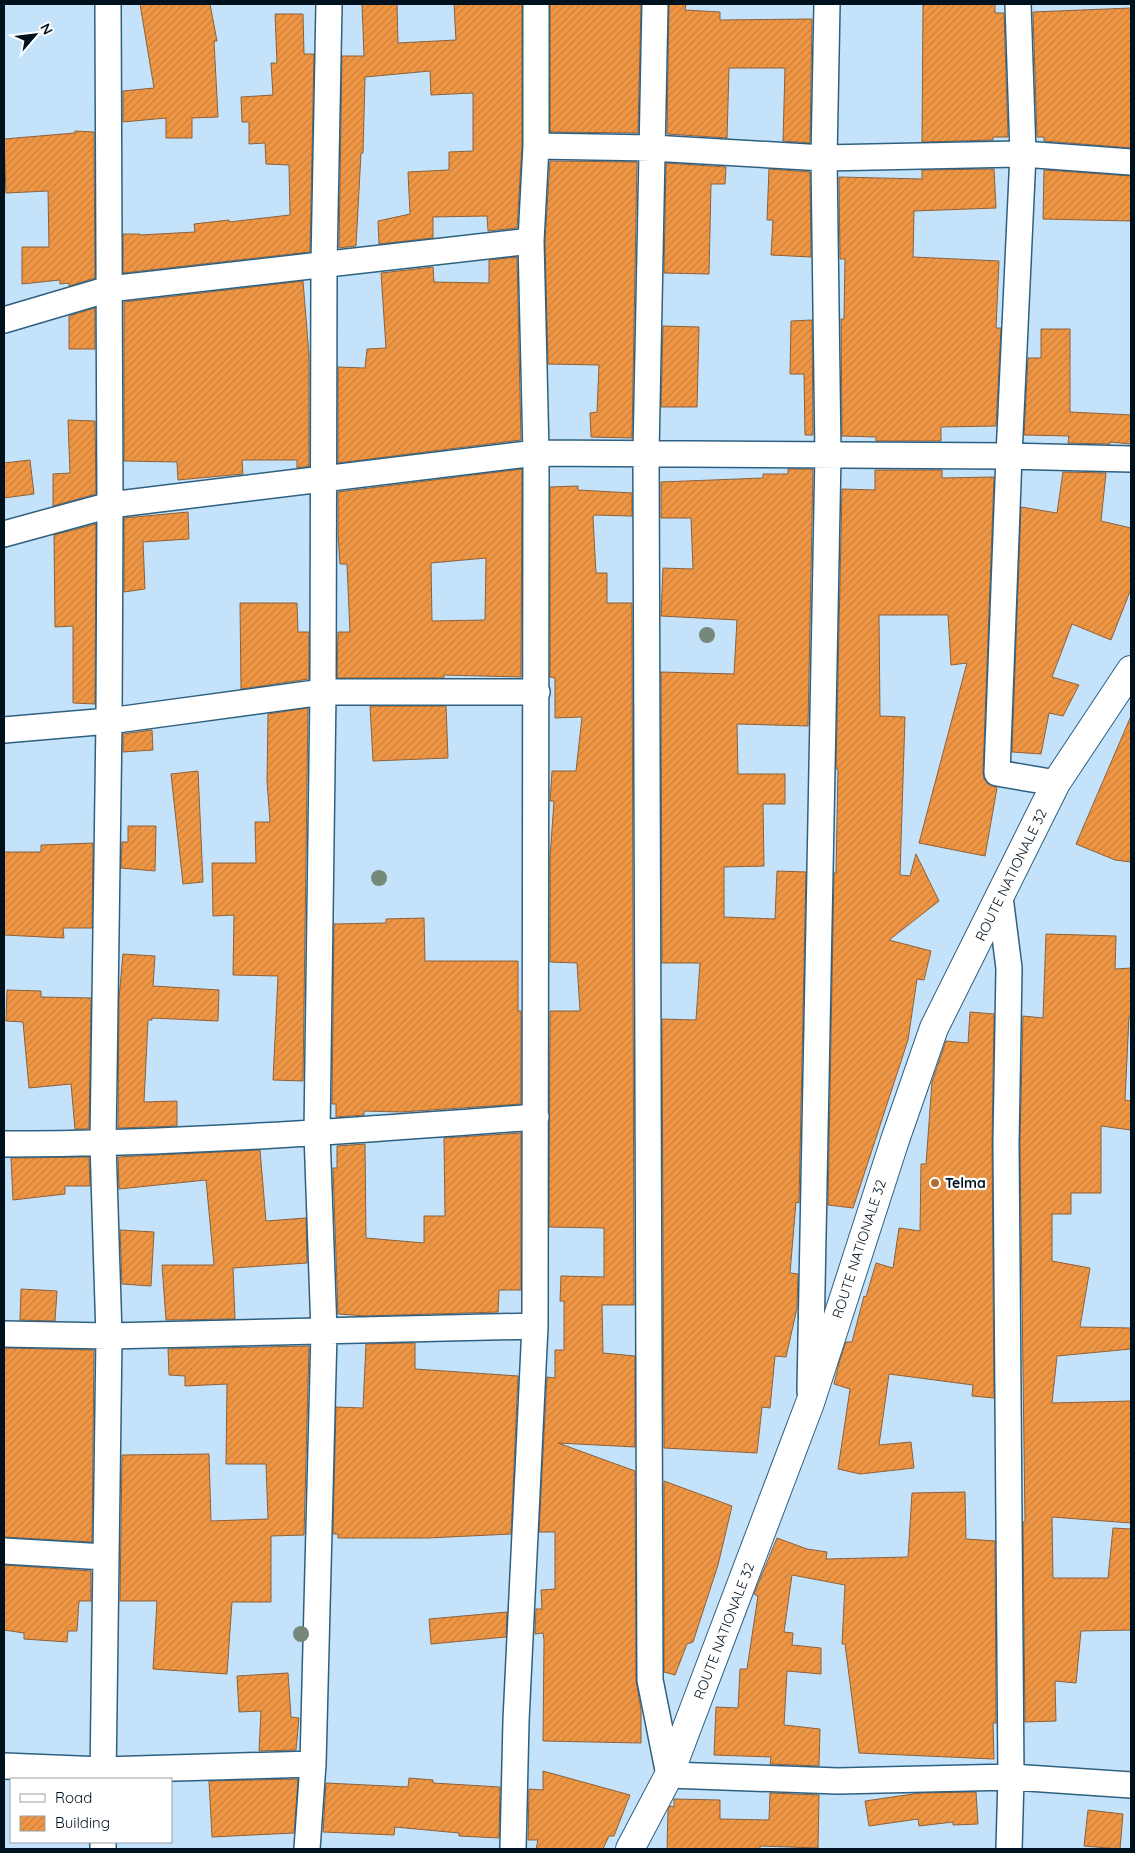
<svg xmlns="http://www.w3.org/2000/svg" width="1135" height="1853" font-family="Quicksand,sans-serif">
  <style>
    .building { fill: url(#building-hatch); stroke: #8c613c; fill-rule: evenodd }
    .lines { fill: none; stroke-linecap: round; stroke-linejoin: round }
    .minor-casing { stroke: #2e6081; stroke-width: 28 }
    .tertiary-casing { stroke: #2e6081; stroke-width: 30 }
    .minor { stroke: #fff; stroke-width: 25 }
    .tertiary { stroke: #fff; stroke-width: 28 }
    .tree { fill: #758879 }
    .poi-dot { fill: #ae6f36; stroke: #fff; stroke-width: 2 }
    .labels { text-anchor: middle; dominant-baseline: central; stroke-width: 4.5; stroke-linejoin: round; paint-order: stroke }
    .street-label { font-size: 14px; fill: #00111e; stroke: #fff }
    .poi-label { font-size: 14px; font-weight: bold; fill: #00111e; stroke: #fff; text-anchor: start }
  </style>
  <defs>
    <pattern id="building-hatch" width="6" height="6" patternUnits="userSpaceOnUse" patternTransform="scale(1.25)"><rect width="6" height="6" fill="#ef9645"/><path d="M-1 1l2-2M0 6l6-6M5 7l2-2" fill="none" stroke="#cb803c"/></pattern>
  </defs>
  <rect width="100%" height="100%" fill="#c4e3fa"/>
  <path class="building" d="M140,4H210L217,41H214L218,117L192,118V138H166V118L123,122V91L154,88Z
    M362,4H397L398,43L456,40L454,4H522V146L517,228L488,231L487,216L433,217V238L379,244L378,221L410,214L408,172L449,170V152L473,151V93L431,95L430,71L365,77L363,153H361L356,246L339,248L342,56H364Z
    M550,4H641L638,133L550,132Z
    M669,4H686L685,10L720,12V20L812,19L810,143L783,141L785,68H729L727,138L667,134Z
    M923,4H995V13H1004L1008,137H993V140L922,142Z
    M1131,8V148L1044,141V137H1037L1033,12Z
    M275,14H303L304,54H314L310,252L123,273V234H140V235L195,232L194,224L229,220V222L290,215L289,165L266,164L265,143L249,144V122H242L241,97L273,95L271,63H277Z
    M75,131L94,132L95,278L69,286V283L60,284V280L22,284V247H49L48,191L6,193L4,139L75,133Z
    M550,161L637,162L632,438L591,437L590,413L597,412L599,365L548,364L545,241Z
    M666,163L726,167L725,184H711L709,274L664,273Z
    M769,169L810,172L811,257L771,255L773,220H767Z
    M994,169L996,208L914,211L913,257L999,261L996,328H1001L996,426L941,427V441H876V437L842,436L841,319H844L845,259H840L839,177L922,179V170Z
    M1044,170L1131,176V221L1043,219Z
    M517,257L521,440L338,463V367L365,368L367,349L386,348L381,273L433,267L434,282L489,283V260Z
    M303,281L309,355V466L297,468V460H242L243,474L178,480L177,462L124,461V302Z
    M95,308V349H69V316Z
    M812,320L813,435H805L804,374H790L791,321Z
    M663,326L699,327L697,407H661Z
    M1041,329H1070V412L1131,415V444L1110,442V444L1068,443L1069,436L1024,435L1028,358H1041Z
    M68,420L95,421L96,494L53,506V474L70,473Z
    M30,460L34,494L4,498V463Z
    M522,469L521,677L444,675V678H337L338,632H350L347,564H340L338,535V492ZM486,558L485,620L432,621L431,563Z
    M788,469H813L808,726L737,724L738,774H785V804H763L764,866L724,867V917L775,919L777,871L806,872L799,1203L796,1202L790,1273L798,1274L797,1308L786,1357L775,1356L770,1408L762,1407L757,1453L664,1448L662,1019L696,1020L700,963H662L661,672L734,674L737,620L661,616L663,568L693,569L691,518H661V482L763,478V474H788Z
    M875,470H942V478L994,477L983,772L984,779L988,784L997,788L985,856L919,843L967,663L951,665L948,615H879L880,716L905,717L900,875L910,876L916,854L939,901L889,940L931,951L924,980L917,979L908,1040L853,1208L828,1205L834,873H836L838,769H836L842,489L875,490Z
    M1063,472L1106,473L1101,521L1131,528V589L1111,640L1072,624L1052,677L1079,685L1063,716L1049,713L1041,754L1012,752L1021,507L1057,513Z
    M578,486V490L632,493V516L594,515L593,518L596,573H607V603H632L634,1305H602L603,1353L635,1356V1447L558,1443L635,1471L636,1680L641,1710V1743L543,1741L544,1640L543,1633L535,1634L536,1609H542L541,1590L555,1589V1532H539L547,1377L555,1378V1350H564V1301H560L561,1276L604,1277V1228L549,1227L550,1011H580L577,963L550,962V858L554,801H550L552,771H576L582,717L555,718V678L550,677V487Z
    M188,512L189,539L143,542L145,589L124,592V518Z
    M96,524L95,704L73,703V626L55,627L54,535Z
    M240,603H297L298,632H309V679L241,689Z
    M370,706H446L448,758L373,761Z
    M308,708L303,1081L273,1080L278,976L233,975L234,915L213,916L212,863H256L255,822H270L267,781L268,714Z
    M1131,716V862L1115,860L1076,844Z
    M152,730L153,750L123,752V734Z
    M198,771L203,882L183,884L171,774Z
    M128,826H156L155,871L121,868L122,842H128Z
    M93,843L92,928H63L64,938L4,935V852H41V845Z
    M424,918L425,961H518V1011H521V1104L401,1112L364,1111V1115L336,1117V1104H332L334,924L386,923V919Z
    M1046,934L1116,936L1115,969L1131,968V1017H1129L1125,1100L1131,1101V1130L1101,1126V1193H1071V1214H1052V1261L1090,1268L1080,1327L1131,1328V1349L1057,1356L1052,1403L1131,1401V1523L1052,1517L1053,1578H1108L1113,1528L1131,1529V1630L1081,1631L1076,1683L1055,1681L1056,1721L1025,1722L1023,1522H1025L1020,1143L1023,1016L1043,1018Z
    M123,954L155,956L153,986L219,990L218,1021L152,1018V1020H148L144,1102L177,1101V1126L118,1128L119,998Z
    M7,990L41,991V997L91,998L89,1129H75L71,1084L29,1088L23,1022L6,1021Z
    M970,1012L994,1014L992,1143L994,1398L972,1396L973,1385L889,1374L879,1445L911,1442L914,1468L860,1474L838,1469L850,1389L834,1384L839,1363L846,1342H852L864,1296L866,1297L876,1263L893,1268L899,1228L920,1231L921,1164H926L932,1082L946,1041L968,1043Z
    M521,1133V1290H499L498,1312L366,1316L338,1314L333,1168H337V1146L365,1144L366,1238L424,1243V1216H445L444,1138Z
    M260,1150L266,1221L306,1218L307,1263L233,1268L235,1319L166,1320L162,1265H214L206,1180L119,1189L118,1157Z
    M89,1157L90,1186H65V1194L13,1200L11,1158Z
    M120,1230L154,1232L151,1286L122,1284Z
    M21,1289L57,1291L55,1321L20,1320Z
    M415,1343V1369L518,1376L511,1534L428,1538H338V1534H333L336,1407L363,1408L366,1344Z
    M309,1346L304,1535L271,1536V1602H232L227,1674L153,1669L157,1601H120L122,1455L209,1454L211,1521L268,1519L266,1464H226L227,1384L185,1386V1376L169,1375L168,1349Z
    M4,1348L94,1350L92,1542L4,1537Z
    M664,1481L732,1506L718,1565L693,1642L687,1644L675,1675L664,1672Z
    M965,1492L966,1539L995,1541L996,1723H993L994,1759L859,1753L845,1644H842L845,1585L792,1575L784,1632L793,1633L792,1645L821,1648V1674L787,1671L784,1725L820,1729L819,1766L770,1764L771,1757L714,1755L716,1707L738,1708L740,1669H747L758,1596L754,1594L777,1538L807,1549L827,1552L826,1559L908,1557L912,1493Z
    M4,1565L91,1571V1601H79L77,1631H68L67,1642L24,1639V1633L4,1630Z
    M507,1612L506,1637L431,1644L429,1619Z
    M288,1673L291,1717L299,1718L296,1750L259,1751L261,1711L239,1712L237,1676Z
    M543,1771L630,1795L614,1836H609L603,1849H536L538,1840H528L529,1789L543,1790Z
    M409,1778L433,1780V1783L500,1787L499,1838L459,1836V1833L395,1827L394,1835L323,1832L326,1783L408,1787Z
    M298,1779L294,1833L212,1837L209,1781Z
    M976,1792L978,1824L953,1825V1822L919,1826L918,1819L869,1826L865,1801L920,1793Z
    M770,1793L819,1795L818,1848L760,1846V1849H667L668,1811L670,1806L674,1807V1799L720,1800V1819L769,1820Z
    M1088,1810L1123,1814L1120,1849L1084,1846Z"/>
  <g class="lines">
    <defs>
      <path id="minor" d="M655,4L646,453L650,1680L669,1775L838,1781L1011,1777L1131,1785
        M1018,4L1023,154L1009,456L997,773L1056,783
        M536,146L652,148L824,158L1023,154L1131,162
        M4,320L109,289L531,241
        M4,534L110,505L536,453L1009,456L1131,459
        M4,730L109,721L323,692H537
        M1000,897L1009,968L1006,1143L1011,1777L1009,1849
        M4,1144C182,1144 359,1130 536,1117
        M4,1334L109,1336L535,1326
        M810,1391L828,455L824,158L827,4
        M4,1551L105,1557
        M4,1766L103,1770L313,1764
        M103,1779L109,1336L103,1144L109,721L110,505L108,4
        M103,1842V1849
        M307,1849L313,1764L324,1332L317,1133L323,692L324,265L329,4
        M513,1849L516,1721L535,1326L536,453L531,241L536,146V4"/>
      <path id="tertiary" d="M630,1849L669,1775L810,1403L895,1140L934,1028L1056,783L1131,670"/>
    </defs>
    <use href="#minor" class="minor-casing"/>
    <use href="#tertiary" class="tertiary-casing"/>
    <use href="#minor" class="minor"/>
    <use href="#tertiary" class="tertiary"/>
  </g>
  <g class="tree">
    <circle cx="707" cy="635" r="8"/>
    <circle cx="379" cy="878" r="8"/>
    <circle cx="301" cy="1634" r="8"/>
  </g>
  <circle class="poi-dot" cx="935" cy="1183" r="5"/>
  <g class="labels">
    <g class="street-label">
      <text transform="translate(1011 875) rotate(-64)">ROUTE NATIONALE 32</text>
      <text transform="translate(859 1249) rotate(-72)">ROUTE NATIONALE 32</text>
      <text transform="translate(724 1631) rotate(-69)">ROUTE NATIONALE 32</text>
    </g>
    <g class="poi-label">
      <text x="945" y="1183">Telma</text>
    </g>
  </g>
  <rect width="1135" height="1853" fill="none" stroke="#00111e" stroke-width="10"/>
  <rect x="10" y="1778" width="162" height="65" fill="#ffffff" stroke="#99a0a5"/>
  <rect x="20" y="1794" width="25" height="8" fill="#ffffff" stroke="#99a0a5"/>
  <text x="55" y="1803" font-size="15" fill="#00111e">Road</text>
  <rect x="20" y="1816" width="25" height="15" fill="url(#building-hatch)" stroke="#99a0a5"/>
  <text x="55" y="1828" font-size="15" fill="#00111e">Building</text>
  <g transform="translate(35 35) rotate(62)" stroke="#ffffff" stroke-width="4" paint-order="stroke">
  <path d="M0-4L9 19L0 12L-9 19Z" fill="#00111e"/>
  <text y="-8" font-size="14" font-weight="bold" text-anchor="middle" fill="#00111e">N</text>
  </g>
</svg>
